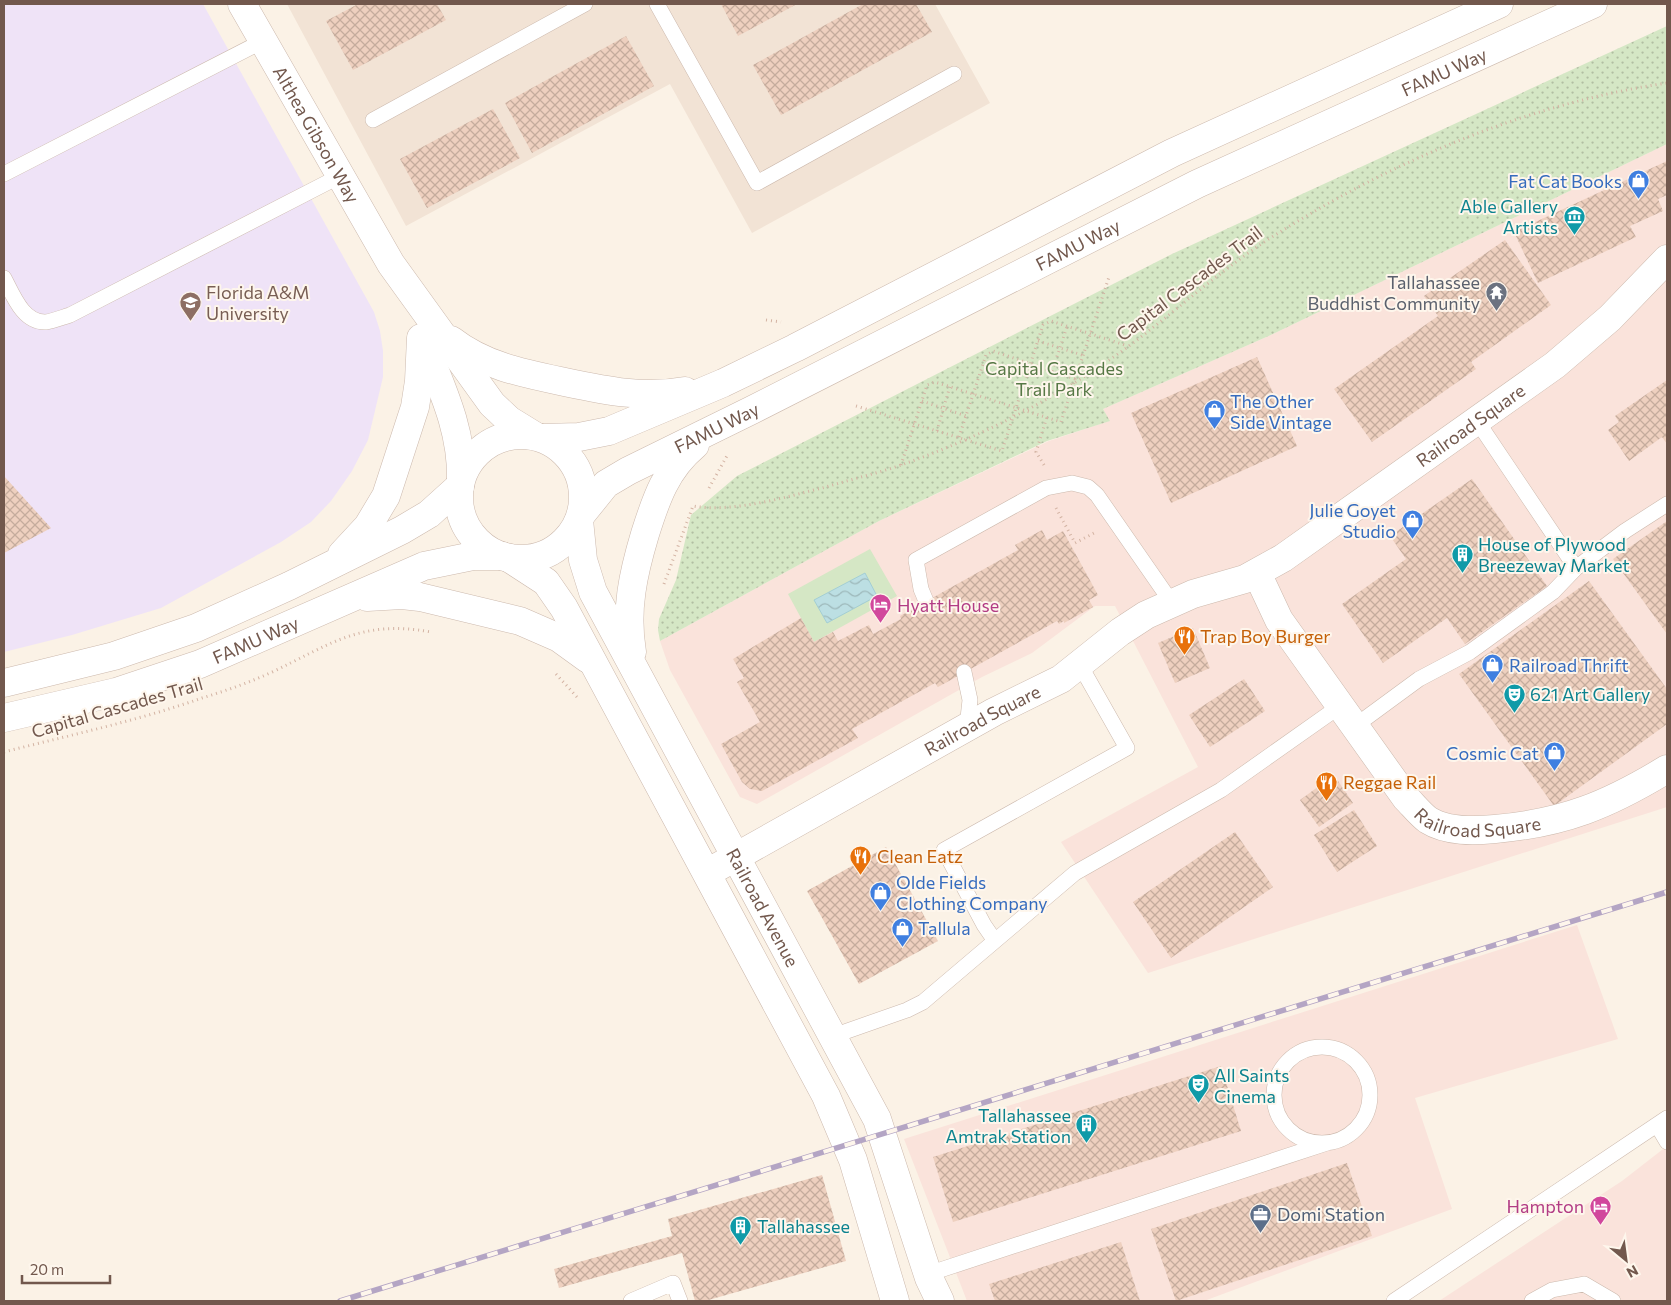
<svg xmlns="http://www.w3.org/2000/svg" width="1671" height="1305" font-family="Commissioner,sans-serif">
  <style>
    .residential { fill: #f2e3d5 }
    .commercial { fill: #fae3db }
    .education { fill: #efe3f7 }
    .green { fill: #d5e7c5 }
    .park { fill: url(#park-dots) }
    .water { fill: url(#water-waves); stroke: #a3ced4 }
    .building { fill: url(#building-cross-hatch) }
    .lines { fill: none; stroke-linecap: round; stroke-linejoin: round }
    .service-casing { stroke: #ccb9ad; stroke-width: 16 }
    .minor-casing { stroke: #ccb9ad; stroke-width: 29 }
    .tertiary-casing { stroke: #ccb9ad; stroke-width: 29 }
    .path { stroke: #d3b3a3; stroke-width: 3; stroke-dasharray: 1 4; stroke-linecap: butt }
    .service { stroke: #fff; stroke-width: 15 }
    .minor { stroke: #fff; stroke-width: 28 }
    .tertiary { stroke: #fff; stroke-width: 28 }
    .rail-casing { stroke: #b4a5c4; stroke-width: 5.5 }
    .rail { stroke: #fef6ec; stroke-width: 4; stroke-dasharray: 11; stroke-linecap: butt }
    .labels { text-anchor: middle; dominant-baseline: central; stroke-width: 4; stroke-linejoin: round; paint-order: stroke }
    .street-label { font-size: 18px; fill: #72584d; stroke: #fef6ec }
    .shop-label { font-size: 18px; fill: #366cbe; stroke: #fef6ec; text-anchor: start }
    .culture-label { font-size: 18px; fill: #0d838f; stroke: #fef6ec; text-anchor: start }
    .worship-label { font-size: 18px; fill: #5b616d; stroke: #fef6ec; text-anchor: end }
    .education-label { font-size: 18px; fill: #785e54; stroke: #fef6ec; text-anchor: start }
    .park-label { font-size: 18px; fill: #567845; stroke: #fef6ec }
    .hotel-label { font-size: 18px; fill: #b23c85; stroke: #fef6ec; text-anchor: start }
    .food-label { font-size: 18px; fill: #c56008; stroke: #fef6ec; text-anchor: start }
    .service-label { font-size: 18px; fill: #4e5e75; stroke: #fef6ec; text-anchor: start }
  </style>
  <defs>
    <pattern id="park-dots" width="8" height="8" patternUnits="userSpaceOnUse" patternTransform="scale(1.25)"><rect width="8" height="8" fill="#d5e7c5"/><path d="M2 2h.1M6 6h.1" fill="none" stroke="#b1bea2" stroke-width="1.8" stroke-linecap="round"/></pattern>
    <pattern id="water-waves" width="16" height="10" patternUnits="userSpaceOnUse" patternTransform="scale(1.25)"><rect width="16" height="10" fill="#bcdfe3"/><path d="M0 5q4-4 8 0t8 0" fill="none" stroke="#9db8ba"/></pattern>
    <pattern id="building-cross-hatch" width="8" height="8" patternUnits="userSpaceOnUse" patternTransform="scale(1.25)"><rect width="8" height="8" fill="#eed0bf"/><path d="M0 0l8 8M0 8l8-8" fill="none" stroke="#c5ac9d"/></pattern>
  </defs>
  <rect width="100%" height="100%" fill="#fbf2e6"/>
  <path class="residential" d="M287,4H935L990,103L752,233L670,84L406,226Z"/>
  <path class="commercial" d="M1667,144V807L1148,973L1061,842L1198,767L1115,606H1095L1032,653L982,677L757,804L740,797L670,670L660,641L879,521L1049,441L1109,421L1103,409L1273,334Z
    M1577,925L1618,1039L1415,1098L1452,1209L1204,1301H967L904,1139Z
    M1667,1146V1301H1439L1622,1181Z"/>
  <path class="education" d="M4,4H203L374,312L380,331L383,351V377L368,440L352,471L331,501L311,522L281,542L161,608L72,635L4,652Z"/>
  <path class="green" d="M870,549L897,596L814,642L788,594Z"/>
  <path class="park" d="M1667,26V144L1273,334L1103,409L1110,421L1047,441L879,521L660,641L658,630L659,619L676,580L691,515L737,476L1172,254Z"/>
  <path class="water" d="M865,573L877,596L827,623L814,600Z"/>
  <path class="building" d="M358,4H437L446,20L353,70L326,21Z
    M721,4H797L738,36Z
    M863,4H916L932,32L781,115L753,65Z
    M626,36L654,86L532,153L505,103Z
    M493,109L520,158L427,208L400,159Z
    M1667,161V195L1658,199L1663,211L1630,226L1636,237L1538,283L1514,232Z
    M1505,240L1551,305L1471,362L1476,369L1372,442L1334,389L1438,316L1424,296Z
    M1257,357L1297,446L1171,503L1131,413Z
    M1667,380V444L1662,437L1629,461L1608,430L1619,422L1615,416Z
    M4,476L51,528L4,553Z
    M1472,479L1547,586L1465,644L1447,618L1383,663L1342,604L1406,559L1390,536Z
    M1667,521V634L1613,559Z
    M1042,530L1047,540L1063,531L1098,595L1089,600L1093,607L1064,623V621L1059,624L1057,621L938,687L935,683L852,729L858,738L762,791L750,789L742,782L721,744L760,722L737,682L744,678L733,659L801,618L814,642L833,632L838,641L869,625L873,634L901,619L900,616L1018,550L1015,545Z
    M1589,581L1667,689V724L1554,806L1459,674Z
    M1193,628L1210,668L1175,683L1158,643Z
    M1244,679L1265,711L1210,747L1189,715Z
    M1334,775L1353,803L1319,827L1300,800Z
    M1354,810L1377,846L1337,872L1314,835Z
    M1235,832L1273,887L1171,958L1133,902Z
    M886,847L938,941L859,984L807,891Z
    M1221,1066L1241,1131L953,1222L933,1157Z
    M1347,1163L1372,1236L1176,1301L1151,1229Z
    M822,1175L846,1261L705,1301H695L682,1253L559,1288L554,1269L672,1236L668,1219Z
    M1121,1242L1140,1301H995L989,1284Z"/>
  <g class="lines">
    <defs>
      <path id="service" d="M657,4L757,183L954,74
        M373,120L585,4
        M4,174L263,41
        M4,278C13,295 23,323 46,322C54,321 63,317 70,315L340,176
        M1477,421L1576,568
        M926,601L921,589L916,560L1046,488L1072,483L1088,487L1097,495L1172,603
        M964,672L970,700L967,727
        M1355,726L1419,679L1470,652L1553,592L1576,568L1625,531L1667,504
        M995,941L984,925L944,850L1127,748L1080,665
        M833,1036L907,1010L923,1002L1075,873L1221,790L1340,706
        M1274 1095a48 48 0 1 1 96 0a48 48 0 1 1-96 0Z
        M1657,1125L1667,1142
        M928,1274L1327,1143
        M631,1301L673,1283L680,1301
        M1394,1301L1667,1118
        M1532,1301L1552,1290L1584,1284L1613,1301"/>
      <g id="minor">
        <path id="s1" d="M1257,573L1279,620L1406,798C1413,805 1420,814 1428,820C1447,832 1474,831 1495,829C1564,823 1608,805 1667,769"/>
        <path id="s2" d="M707,873L994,712L1061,679L1120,632L1146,615L1193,594L1245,579L1283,558L1555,365L1610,318L1667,259"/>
      </g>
      <g id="tertiary">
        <path id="s3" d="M242,4L391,264L492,404L509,420L535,436"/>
        <path d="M451,340C483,365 521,373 560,381C603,390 642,399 685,391"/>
        <path d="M425,346C443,391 462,431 461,479"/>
        <circle cx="521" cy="497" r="62"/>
        <path d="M543,438L579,437L609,431L723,383L795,348L1172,153L1499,4"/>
        <path id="s4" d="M581,515L606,484L628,471L752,410L1197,184L1593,4"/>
        <path id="s5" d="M579,520L583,560L593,592L877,1119L929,1278L940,1301"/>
        <path d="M342,554L368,526L386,496L415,407L419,381L421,338"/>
        <path d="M509,558L546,582L564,608L826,1096L853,1160L895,1301"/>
        <path d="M367,597L402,595L420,597L520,621L559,638L588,659"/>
        <path d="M632,652C625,610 633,574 645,534C656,499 666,469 695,445"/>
        <path d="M4,683L114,656L196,628L289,586L402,530L429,514L460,486"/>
        <path id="s6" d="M4,718L116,692L200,664L424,566L473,556H502"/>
      </g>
    </defs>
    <use href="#service" class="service-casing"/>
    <use href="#minor" class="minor-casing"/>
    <use href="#tertiary" class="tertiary-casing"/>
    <path class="path" d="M766,320L781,322
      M1038,341L1082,355
      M1052,371L1067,327
      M922,401L966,416
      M856,406L1002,451L1043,325L1051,321L1128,346
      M937,431L950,386
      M959,437L986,355L993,351L1075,379
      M901,465L927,385L935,382L1061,422L1109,277
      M1044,465L1036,452L1047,417
      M709,488L728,454
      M1056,508L1075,543L1096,532
      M664,584L693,506C733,513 786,497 826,487C852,479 879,473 904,464C983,436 1061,396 1129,346C1180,308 1226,265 1280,232C1397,159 1531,103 1667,83
      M556,674L577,697
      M4,752C70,735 137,721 202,698C225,691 248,683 270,673C330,645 360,619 431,632"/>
    <use href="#service" class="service"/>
    <use href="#minor" class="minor"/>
    <use href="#tertiary" class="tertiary"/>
    <defs>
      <path id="rail" d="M340,1301L1667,892"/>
    </defs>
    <use href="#rail" class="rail-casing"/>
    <use href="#rail" class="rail"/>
  </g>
  <defs>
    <symbol id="shop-pin" viewBox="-11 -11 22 30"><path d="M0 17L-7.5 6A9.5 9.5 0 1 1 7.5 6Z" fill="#3f7fe0" stroke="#fef6ec"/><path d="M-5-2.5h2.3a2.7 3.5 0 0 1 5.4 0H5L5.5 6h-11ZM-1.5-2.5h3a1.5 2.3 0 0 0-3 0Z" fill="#fff"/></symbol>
    <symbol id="museum-pin" viewBox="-11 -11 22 30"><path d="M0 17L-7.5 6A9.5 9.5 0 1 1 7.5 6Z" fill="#0f9aa8" stroke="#fef6ec"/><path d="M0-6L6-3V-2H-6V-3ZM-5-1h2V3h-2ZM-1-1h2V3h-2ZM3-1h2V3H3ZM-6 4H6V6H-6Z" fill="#fff"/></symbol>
    <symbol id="temple-pin" viewBox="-11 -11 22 30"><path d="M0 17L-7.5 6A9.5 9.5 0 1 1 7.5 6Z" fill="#6b7280" stroke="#fef6ec"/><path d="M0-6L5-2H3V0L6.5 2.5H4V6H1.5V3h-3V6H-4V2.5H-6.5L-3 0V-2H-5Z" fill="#fff"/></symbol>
    <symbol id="university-pin" viewBox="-11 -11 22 30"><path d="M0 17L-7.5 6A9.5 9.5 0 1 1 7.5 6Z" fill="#8d6e63" stroke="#fef6ec"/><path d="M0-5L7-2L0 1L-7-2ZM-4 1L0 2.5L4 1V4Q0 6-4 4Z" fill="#fff"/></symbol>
    <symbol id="building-pin" viewBox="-11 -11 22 30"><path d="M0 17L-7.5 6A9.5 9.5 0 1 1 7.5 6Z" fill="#0f9aa8" stroke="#fef6ec"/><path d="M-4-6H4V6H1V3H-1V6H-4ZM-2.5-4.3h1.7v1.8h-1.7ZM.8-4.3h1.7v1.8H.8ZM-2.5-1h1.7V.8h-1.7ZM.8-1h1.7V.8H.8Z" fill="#fff"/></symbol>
    <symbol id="hotel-pin" viewBox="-11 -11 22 30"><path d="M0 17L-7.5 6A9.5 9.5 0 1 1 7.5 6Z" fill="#d1479c" stroke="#fef6ec"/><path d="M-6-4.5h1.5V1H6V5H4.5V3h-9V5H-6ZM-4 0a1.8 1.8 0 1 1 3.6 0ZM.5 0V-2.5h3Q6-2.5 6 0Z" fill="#fff"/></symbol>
    <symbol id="restaurant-pin" viewBox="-11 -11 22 30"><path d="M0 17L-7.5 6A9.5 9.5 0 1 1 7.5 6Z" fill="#e8710a" stroke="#fef6ec"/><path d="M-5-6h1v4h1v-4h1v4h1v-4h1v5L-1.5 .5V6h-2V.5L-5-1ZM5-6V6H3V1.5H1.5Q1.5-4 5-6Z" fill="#fff"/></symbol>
    <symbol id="theatre-pin" viewBox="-11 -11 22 30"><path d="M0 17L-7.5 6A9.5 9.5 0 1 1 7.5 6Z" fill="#0f9aa8" stroke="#fef6ec"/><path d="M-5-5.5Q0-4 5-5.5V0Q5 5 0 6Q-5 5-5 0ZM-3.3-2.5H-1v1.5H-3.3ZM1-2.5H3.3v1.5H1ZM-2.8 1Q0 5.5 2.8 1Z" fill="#fff"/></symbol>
    <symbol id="office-pin" viewBox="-11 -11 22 30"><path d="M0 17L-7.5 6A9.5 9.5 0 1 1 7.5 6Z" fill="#5c6f8a" stroke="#fef6ec"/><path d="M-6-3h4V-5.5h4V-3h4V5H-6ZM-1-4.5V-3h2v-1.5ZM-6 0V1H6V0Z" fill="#fff"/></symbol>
  </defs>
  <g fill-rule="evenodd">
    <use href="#shop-pin" x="1626" y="168" width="25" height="34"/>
    <use href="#museum-pin" x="1562" y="204" width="25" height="34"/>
    <use href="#temple-pin" x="1484" y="280" width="25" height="34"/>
    <use href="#university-pin" x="178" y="290" width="25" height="34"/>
    <use href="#shop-pin" x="1202" y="398" width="25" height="34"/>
    <use href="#shop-pin" x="1400" y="508" width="25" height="34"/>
    <use href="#building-pin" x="1450" y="542" width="25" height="34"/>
    <use href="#hotel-pin" x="868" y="592" width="25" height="34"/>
    <use href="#restaurant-pin" x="1172" y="624" width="25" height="34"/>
    <use href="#shop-pin" x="1480" y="652" width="25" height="34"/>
    <use href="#theatre-pin" x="1502" y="682" width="25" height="34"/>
    <use href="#shop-pin" x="1542" y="740" width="25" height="34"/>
    <use href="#restaurant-pin" x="1314" y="770" width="25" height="34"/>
    <use href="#restaurant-pin" x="848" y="844" width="25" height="34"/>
    <use href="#shop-pin" x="868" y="880" width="25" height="34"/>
    <use href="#shop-pin" x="890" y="916" width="25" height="34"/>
    <use href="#theatre-pin" x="1186" y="1072" width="25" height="34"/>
    <use href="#building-pin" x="1074" y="1112" width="25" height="34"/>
    <use href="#hotel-pin" x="1588" y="1194" width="25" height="34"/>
    <use href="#office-pin" x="1248" y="1202" width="25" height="34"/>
    <use href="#building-pin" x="728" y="1214" width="25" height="34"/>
  </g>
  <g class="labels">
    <g class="street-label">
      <text stroke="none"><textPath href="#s4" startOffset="974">FAMU Way</textPath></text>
      <text stroke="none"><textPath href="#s3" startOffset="150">Althea Gibson Way</textPath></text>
      <text stroke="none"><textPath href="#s4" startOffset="569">FAMU Way</textPath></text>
      <text transform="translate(1189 283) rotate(-37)">Capital Cascades Trail</text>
      <text stroke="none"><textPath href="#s2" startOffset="889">Railroad Square</textPath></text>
      <text stroke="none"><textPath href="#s4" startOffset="164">FAMU Way</textPath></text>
      <text stroke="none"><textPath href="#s6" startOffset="264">FAMU Way</textPath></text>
      <text transform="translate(117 707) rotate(-16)">Capital Cascades Trail</text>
      <text stroke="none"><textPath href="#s2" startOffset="315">Railroad Square</textPath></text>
      <text stroke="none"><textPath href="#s1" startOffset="352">Railroad Square</textPath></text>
      <text stroke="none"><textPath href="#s5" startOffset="432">Railroad Avenue</textPath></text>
    </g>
    <g class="shop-label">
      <text x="1622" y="181" text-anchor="end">Fat Cat Books</text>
      <text x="1230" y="401">The Other<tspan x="1230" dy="21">Side Vintage</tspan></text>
      <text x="1396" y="510" text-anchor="end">Julie Goyet<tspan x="1396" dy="21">Studio</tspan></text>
      <text x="1509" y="665">Railroad Thrift</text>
      <text x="1539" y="753" text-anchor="end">Cosmic Cat</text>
      <text x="896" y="882">Olde Fields<tspan x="896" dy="21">Clothing Company</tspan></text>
      <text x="918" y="928">Tallula</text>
    </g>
    <g class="culture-label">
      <text x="1558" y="206" text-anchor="end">Able Gallery<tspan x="1558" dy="21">Artists</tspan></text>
      <text x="1478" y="544">House of Plywood<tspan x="1478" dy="21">Breezeway Market</tspan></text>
      <text x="1530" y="694">621 Art Gallery</text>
      <text x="1214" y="1075">All Saints<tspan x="1214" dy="21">Cinema</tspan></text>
      <text x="1071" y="1115" text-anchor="end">Tallahassee<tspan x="1071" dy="21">Amtrak Station</tspan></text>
      <text x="757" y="1226">Tallahassee</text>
    </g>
    <g class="worship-label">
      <text x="1480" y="282">Tallahassee<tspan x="1480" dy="21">Buddhist Community</tspan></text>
    </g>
    <g class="education-label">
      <text x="206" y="292">Florida A&amp;M<tspan x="206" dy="21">University</tspan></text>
    </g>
    <g class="park-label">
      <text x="1054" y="368">Capital Cascades<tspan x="1054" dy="21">Trail Park</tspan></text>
    </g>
    <g class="hotel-label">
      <text x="897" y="605">Hyatt House</text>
      <text x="1584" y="1206" text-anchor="end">Hampton</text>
    </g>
    <g class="food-label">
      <text x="1200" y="636">Trap Boy Burger</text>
      <text x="1343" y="782">Reggae Rail</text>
      <text x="877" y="856">Clean Eatz</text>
    </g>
    <g class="service-label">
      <text x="1277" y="1214">Domi Station</text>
    </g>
  </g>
  <rect width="1671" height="1305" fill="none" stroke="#72584d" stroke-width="10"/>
  <g transform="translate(1626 1260) rotate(151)" stroke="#fef6ec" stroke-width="4" paint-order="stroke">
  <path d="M0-4L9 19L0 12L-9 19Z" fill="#72584d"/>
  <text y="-8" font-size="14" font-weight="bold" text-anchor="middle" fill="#72584d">N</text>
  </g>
  <path d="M22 1275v8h88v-8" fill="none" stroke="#72584d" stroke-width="2.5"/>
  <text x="30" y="1275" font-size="15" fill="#72584d" stroke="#fef6ec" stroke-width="4" paint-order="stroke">20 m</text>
</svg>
